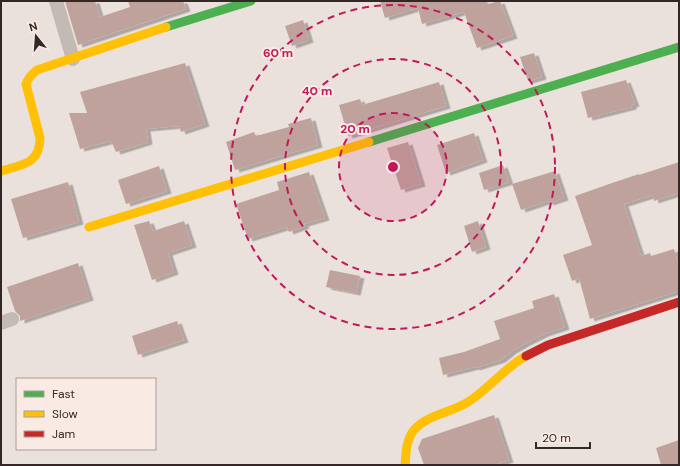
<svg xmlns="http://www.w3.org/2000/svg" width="680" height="466" font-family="'DM Sans',sans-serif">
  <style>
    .building { fill: #c0a29d; filter: url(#shadow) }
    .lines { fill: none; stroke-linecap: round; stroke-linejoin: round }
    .street { stroke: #c3bab6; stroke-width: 14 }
    .fast { stroke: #4caf50; stroke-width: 9 }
    .slow { stroke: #ffc107; stroke-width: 9 }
    .jam { stroke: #c62828; stroke-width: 9 }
    .ring { fill: none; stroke: #c2185b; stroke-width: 2; stroke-dasharray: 7 5 }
    .centre { fill: #c2185b; stroke: #f9ebe3; stroke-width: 2 }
    .ring-label { font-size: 12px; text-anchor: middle; font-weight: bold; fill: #c2185b; stroke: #f9ebe3; stroke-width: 4; stroke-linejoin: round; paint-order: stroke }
  </style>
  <defs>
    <filter id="shadow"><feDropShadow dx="4.5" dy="2.5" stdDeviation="0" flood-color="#0004"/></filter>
  </defs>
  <rect width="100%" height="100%" fill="#ebe1dc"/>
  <path class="building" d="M65,1H95L100,17L130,7L128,1H183L186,9L78,45Z
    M380,1H487L488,4L500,1L513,36L477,48L464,12L422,24L418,8L385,18Z
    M303,20L309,40L292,46L285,26Z
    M534,53L542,77L528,81L520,57Z
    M185,63L205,124L181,132L179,126L146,129L148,142L116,152L111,141L80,149L69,113H87L80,92Z
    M626,80L635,104L632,105V107L588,118L581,92Z
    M439,82L446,106L348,136L339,105L360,99L362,105Z
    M311,118L318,145L235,170L226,142L254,132L256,136L289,127L288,124Z
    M474,133L483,160L446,173L437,145Z
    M408,142L421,184L401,190L387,148Z
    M679,162V193L654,201L653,195L624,204L641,256L650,253L651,256L674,249L679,267V291L590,319L579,278L572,281L563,255L592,245L575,196L612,183L639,174V175Z
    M503,165L509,182L484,190L479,173Z
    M159,166L167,191L126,204L118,180Z
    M555,171L564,198L549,203L548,201L521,210L512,184Z
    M309,172L325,218L304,224L305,226L289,232L287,227L248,239L236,204L279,190L277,182Z
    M68,182L79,222L23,238L11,199Z
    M149,221L153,231L184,221L192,245L168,253L174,272L152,280L134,225Z
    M478,221L486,247L472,252L464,226Z
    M78,263L89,298L20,321V316L15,311L7,287Z
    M330,270L360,276L356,293L326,287Z
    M554,294L565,327L544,334L526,343L512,351L501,360L475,368V367L443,375L439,358L464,352L500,339L494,321L534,308L532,301Z
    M177,321L184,340L138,355L132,336Z
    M494,415L509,460L494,465H424L418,448L422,439Z
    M679,440V465H661L656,448Z"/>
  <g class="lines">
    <path class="street" d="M56,1L73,59
      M1,323L12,319"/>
    <path class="fast" d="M166,27L251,1
      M369,142L679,47"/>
    <path class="slow" d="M1,171C22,165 40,164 40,138L26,84C28,78 32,74 37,70L166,27
      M89,227L369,142
      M405,465C406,453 406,440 414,430C428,414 451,413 468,402C489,389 504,368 526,356"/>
    <path class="jam" d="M526,356L548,345L679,302"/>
  </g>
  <circle cx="393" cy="167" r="54" fill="#c2185b" fill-opacity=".12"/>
  <g class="ring">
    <circle cx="393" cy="167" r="54"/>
    <circle cx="393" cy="167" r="108"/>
    <circle cx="393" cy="167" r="162"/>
  </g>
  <circle cx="393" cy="167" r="6" class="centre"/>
  <g class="ring-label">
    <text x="278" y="57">60 m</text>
    <text x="317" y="95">40 m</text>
    <text x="355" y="133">20 m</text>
  </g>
  <rect width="680" height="466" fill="none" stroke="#342725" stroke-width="4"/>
  <rect x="16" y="378" width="140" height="72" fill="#f9ebe3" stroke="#aa9d97"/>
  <rect x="24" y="391" width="20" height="6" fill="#4caf50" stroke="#aa9d97"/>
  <text x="52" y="398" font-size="12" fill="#342725">Fast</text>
  <rect x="24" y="411" width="20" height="6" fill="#ffc107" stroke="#aa9d97"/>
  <text x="52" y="418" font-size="12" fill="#342725">Slow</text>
  <rect x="24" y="431" width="20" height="6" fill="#c62828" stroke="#aa9d97"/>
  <text x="52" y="438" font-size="12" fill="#342725">Jam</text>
  <g transform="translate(36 36) rotate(343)" stroke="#f9ebe3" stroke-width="3" paint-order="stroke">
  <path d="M0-3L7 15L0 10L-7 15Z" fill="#342725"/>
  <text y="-6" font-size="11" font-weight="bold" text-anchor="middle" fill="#342725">N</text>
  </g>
  <path d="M536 442v6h54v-6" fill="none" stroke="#342725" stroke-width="2"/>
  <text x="542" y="442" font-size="12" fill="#342725" stroke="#f9ebe3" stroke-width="3" paint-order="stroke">20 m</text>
</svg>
